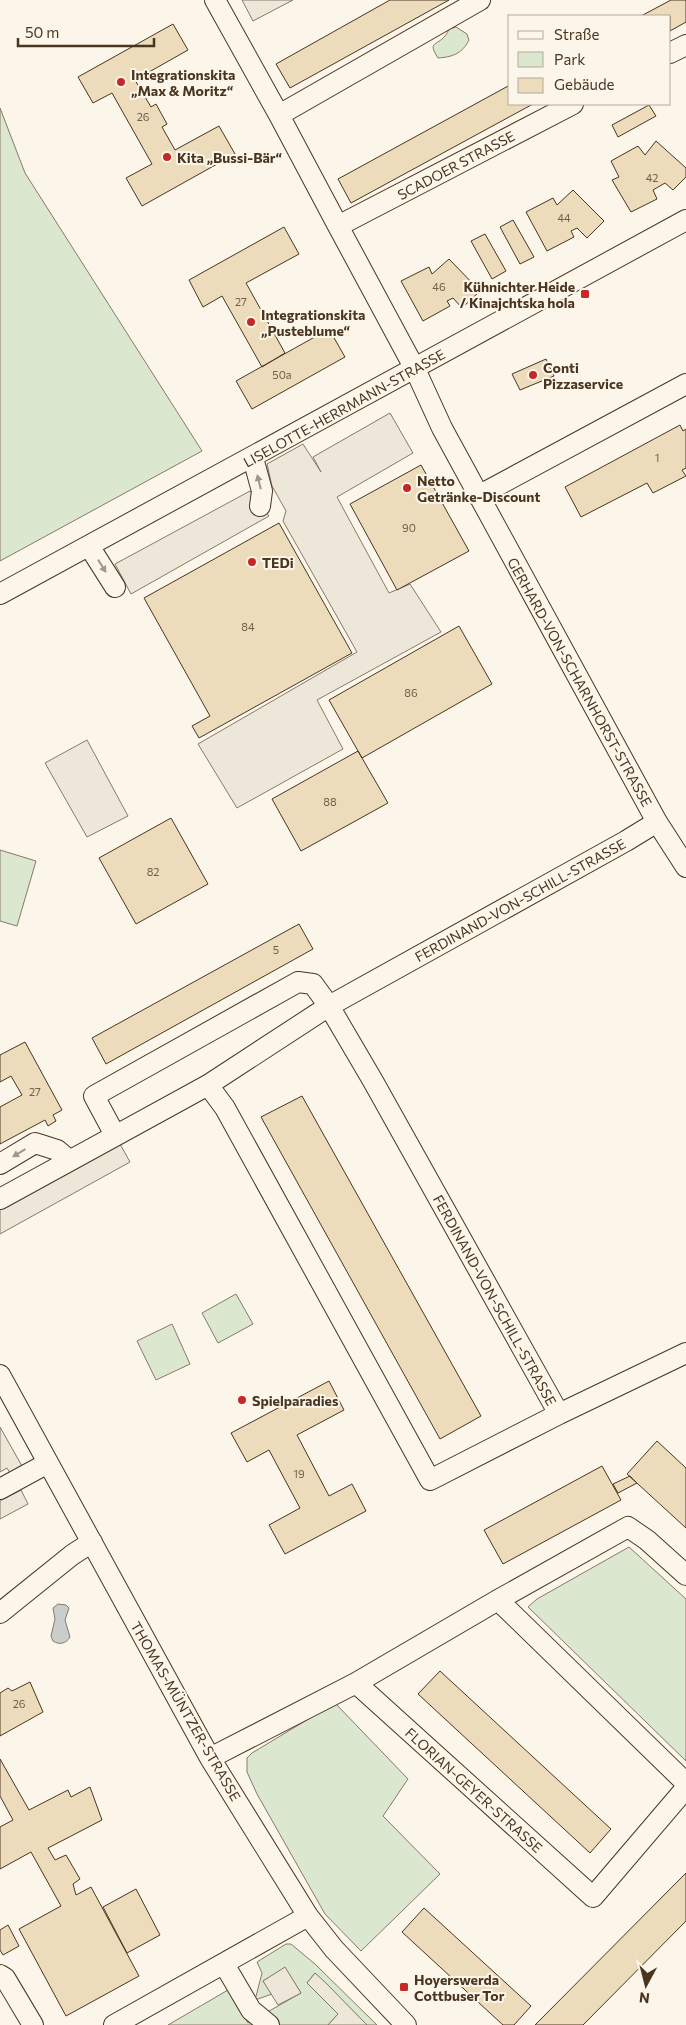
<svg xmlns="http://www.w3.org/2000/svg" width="686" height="2025" font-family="Commissioner,sans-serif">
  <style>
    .green { fill: #dce7d0; stroke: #887966 }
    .parking { fill: #ede7d9; stroke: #887966 }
    .water { fill: #c9cecd; stroke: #887966 }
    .building { fill: #ecdcbc; stroke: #4a3520 }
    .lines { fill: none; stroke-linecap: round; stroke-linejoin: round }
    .minor-casing { stroke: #4a3520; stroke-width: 22 }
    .minor { stroke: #fbf6e9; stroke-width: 20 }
    .oneway { fill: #a29684 }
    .poi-dot { fill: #c62828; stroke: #fbf6e9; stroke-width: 2 }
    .labels { text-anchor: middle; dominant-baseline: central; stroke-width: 4; stroke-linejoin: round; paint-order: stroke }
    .number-label { font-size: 11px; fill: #725f47 }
    .poi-label { font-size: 14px; font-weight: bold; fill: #4a3520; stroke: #fbf6e9; text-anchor: start }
    .street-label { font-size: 14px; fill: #4a3520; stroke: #fbf6e9 }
  </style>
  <rect width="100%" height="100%" fill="#fbf6e9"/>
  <path class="green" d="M456,27L467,34L469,40C462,54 452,57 438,58C427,41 437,46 445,36C447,34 448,31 449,29Z
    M0,108L25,173L202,451L0,561Z
    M0,850L36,861L17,926L0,921Z
    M236,1294L253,1324L218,1343L202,1313Z
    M172,1324L190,1364L156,1380L137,1341Z
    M629,1547L686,1599V1761L528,1607L537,1599Z
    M335,1703L408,1779L383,1816L440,1874L361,1951L325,1914L257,1794L247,1772V1758L252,1753Z
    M286,1944H291L315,1964L377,2025H367L315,1973L307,1983L338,2014L328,2025H168L228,1990L248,2023L301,1993L285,1968L263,1981L272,1994L255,2000L262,1973L257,1962Z"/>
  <path class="parking" d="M242,0H293L253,21Z
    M390,413L413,453L337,497L389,593L410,584L441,632L317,700L343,749L237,808L198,744L357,652L283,521L286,511L272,486L267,464L303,444L321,472L313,457Z
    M250,491L269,516L131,594L115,564Z
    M87,740L128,816L87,837L45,763Z
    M115,1135L130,1162L0,1234V1199Z
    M0,1427L22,1466L10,1473L7,1468L0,1472Z
    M21,1490L28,1504L0,1519V1501Z
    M285,1967L301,1993L278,2005L263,1981Z
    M315,1973L326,1983L367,2025H328L338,2014L307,1983Z"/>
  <path class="water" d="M58,1604L66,1605L69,1608L65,1620L70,1637C66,1644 59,1645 53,1641L51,1636L55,1619L53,1608Z"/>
  <path class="building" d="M390,0H449L290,88L276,64Z
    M671,0H686V22L670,31V16H641Z
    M173,24L188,50L135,80L151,107L156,104L167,124L162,127L175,150L219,126L235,154L142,206L126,178L152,164L112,93L93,103L78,77Z
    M510,85V104H533L351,203L338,179Z
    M649,105L656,116L618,137L612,125Z
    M656,141L686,168V177L673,190L665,183L653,190L657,199L631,212L612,180L619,177L611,161L638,146L645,155Z
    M573,190L604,221L587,238L577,228L571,231L574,237L547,251L526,212L553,198L557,205Z
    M513,220L534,257L520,264L500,227Z
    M284,227L299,254L246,283L285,353L262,367L222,296L203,307L189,280Z
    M485,234L506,271L492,279L471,241Z
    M449,259L480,291L462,308L453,298L447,301L450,306L423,321L401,281L429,267L432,274Z
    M329,329L345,357L252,409L236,381Z
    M546,359L554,376L520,390L512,374Z
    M680,425L683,431L686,429V468L682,470L686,476L653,493L647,483L581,517L565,487Z
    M421,465L469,551L397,590L350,504Z
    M279,523L352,653L199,738L192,726L210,716L144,598Z
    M459,626L492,684L362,758L329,700Z
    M358,751L388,803L301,851L272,799Z
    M171,818L208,884L136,924L99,858Z
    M299,924L313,949L106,1064L92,1038Z
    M25,1042L62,1110L53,1115L56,1121L48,1126L45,1120L0,1144V1107L22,1095L11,1076L0,1082V1055Z
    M302,1096L481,1416L440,1439L261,1117Z
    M329,1381L344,1410L297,1435L329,1496L352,1484L366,1511L285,1554L269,1525L300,1508L269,1450L247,1462L231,1433Z
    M657,1441L686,1468V1528L627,1474Z
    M602,1466L621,1500L503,1564L484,1530Z
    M630,1476L637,1483L618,1493L613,1484Z
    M440,1671L611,1829L590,1853L418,1694Z
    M30,1682L43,1712L0,1736V1693L8,1688L12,1691Z
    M0,1759L29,1810L68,1790L71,1797L90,1787L102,1820L48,1848L55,1860L66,1855L80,1879L73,1884L76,1895L91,1887L139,1976L66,2016L19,1929L61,1906L31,1852L0,1869V1827L13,1820L0,1796Z
    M686,1873V1921L583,2025H535Z
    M136,1889L160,1935L127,1953L103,1907Z
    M424,1908L531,2006L514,2025H503L402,1932Z
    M8,1925L19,1946L3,1955L0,1950V1930Z"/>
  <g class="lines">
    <defs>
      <path id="minor" d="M215,0L279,115L338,226
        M670,53L686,45
        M573,104L338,226L415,369L442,428L657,822L686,867
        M279,115L480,0
        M253,458L262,491L260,506
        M478,496L686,384
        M89,546L115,587
        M0,594L686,220
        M115,1135L94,1096L298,982L313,984L329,1006L373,1081L559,1414L430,1480L225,1108L208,1085
        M0,1164L35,1143L57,1150L69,1160
        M0,1199L208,1085L329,1006L626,841L657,822
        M0,1375L210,1758L308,1916L334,1949L406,2025
        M559,1414L686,1353
        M0,1489L48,1463
        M498,1600L686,1783
        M0,1613L72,1555L92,1542
        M356,1683L593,1897L686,1788
        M210,1758L356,1683L498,1600L628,1527L647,1540L686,1575
        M224,1964L251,2010L269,2025
        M0,1975L5,1978L33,2025
        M114,2025L308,1916"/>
    </defs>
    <use href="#minor" class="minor-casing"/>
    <use href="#minor" class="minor"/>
  </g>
  <defs><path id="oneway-solid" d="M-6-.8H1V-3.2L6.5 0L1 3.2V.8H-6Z" transform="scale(1.25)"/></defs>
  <g class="oneway">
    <use href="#oneway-solid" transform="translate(259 482) rotate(-104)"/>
    <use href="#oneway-solid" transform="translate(102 566) rotate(58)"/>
    <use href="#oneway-solid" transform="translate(19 1153) rotate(149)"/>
  </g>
  <g class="poi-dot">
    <circle cx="121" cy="82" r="5"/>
    <circle cx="167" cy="157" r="5"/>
    <rect x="580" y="289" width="10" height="10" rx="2.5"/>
    <circle cx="251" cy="322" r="5"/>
    <circle cx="533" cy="375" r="5"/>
    <circle cx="407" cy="488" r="5"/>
    <circle cx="252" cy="562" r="5"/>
    <circle cx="242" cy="1400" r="5"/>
    <rect x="399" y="1982" width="10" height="10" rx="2.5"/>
  </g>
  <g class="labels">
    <g class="number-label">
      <text x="143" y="116">26</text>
      <text x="652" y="177">42</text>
      <text x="564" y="217">44</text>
      <text x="439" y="286">46</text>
      <text x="241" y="301">27</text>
      <text x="282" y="374">50a</text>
      <text x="657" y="457">1</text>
      <text x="409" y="527">90</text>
      <text x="248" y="626">84</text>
      <text x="411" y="692">86</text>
      <text x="330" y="801">88</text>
      <text x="153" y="871">82</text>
      <text x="276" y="949">5</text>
      <text x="35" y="1091">27</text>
      <text x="299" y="1473">19</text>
      <text x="19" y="1703">26</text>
    </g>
    <g class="poi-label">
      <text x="131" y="74">Integrationskita<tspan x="131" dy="16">„Max &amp; Moritz“</tspan></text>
      <text x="177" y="157">Kita „Bussi-Bär“</text>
      <text x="575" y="286" text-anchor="end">Kühnichter Heide<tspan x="575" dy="16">/ Kinajchtska hola</tspan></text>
      <text x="261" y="314">Integrationskita<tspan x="261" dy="16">„Pusteblume“</tspan></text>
      <text x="543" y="367">Conti<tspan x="543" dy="16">Pizzaservice</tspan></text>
      <text x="417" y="480">Netto<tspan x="417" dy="16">Getränke-Discount</tspan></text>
      <text x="262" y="562">TEDi</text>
      <text x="252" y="1400">Spielparadies</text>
      <text x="414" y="1979">Hoyerswerda<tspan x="414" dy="16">Cottbuser Tor</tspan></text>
    </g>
    <g class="street-label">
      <text transform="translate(456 165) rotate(-28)">SCADOER STRASSE</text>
      <text transform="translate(344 408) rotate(-29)">LISELOTTE-HERRMANN-STRASSE</text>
      <text transform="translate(580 682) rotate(61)">GERHARD-VON-SCHARNHORST-STRASSE</text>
      <text transform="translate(520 900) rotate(-29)">FERDINAND-VON-SCHILL-STRASSE</text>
      <text transform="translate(495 1300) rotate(61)">FERDINAND-VON-SCHILL-STRASSE</text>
      <text transform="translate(186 1711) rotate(60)">THOMAS-MÜNTZER-STRASSE</text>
      <text transform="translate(474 1790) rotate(42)">FLORIAN-GEYER-STRASSE</text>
    </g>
  </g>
  <rect x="508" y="15" width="162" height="90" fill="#fbf6e9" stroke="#b4a999"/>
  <rect x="518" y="31" width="25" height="8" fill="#fbf6e9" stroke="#b4a999"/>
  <text x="554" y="40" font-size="15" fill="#4a3520">Straße</text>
  <rect x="518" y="52" width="25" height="15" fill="#dce7d0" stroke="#b4a999"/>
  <text x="554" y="65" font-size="15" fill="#4a3520">Park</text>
  <rect x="518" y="78" width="25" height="15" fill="#ecdcbc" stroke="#b4a999"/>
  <text x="554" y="90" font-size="15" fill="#4a3520">Gebäude</text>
  <g transform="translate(646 1985) rotate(187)" stroke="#fbf6e9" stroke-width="4" paint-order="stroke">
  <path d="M0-4L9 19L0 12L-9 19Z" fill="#4a3520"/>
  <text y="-8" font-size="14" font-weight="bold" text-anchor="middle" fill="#4a3520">N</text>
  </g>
  <path d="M18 38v8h136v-8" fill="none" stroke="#4a3520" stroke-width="2.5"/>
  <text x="25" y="38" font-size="15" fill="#4a3520" stroke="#fbf6e9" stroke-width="4" paint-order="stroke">50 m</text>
</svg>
